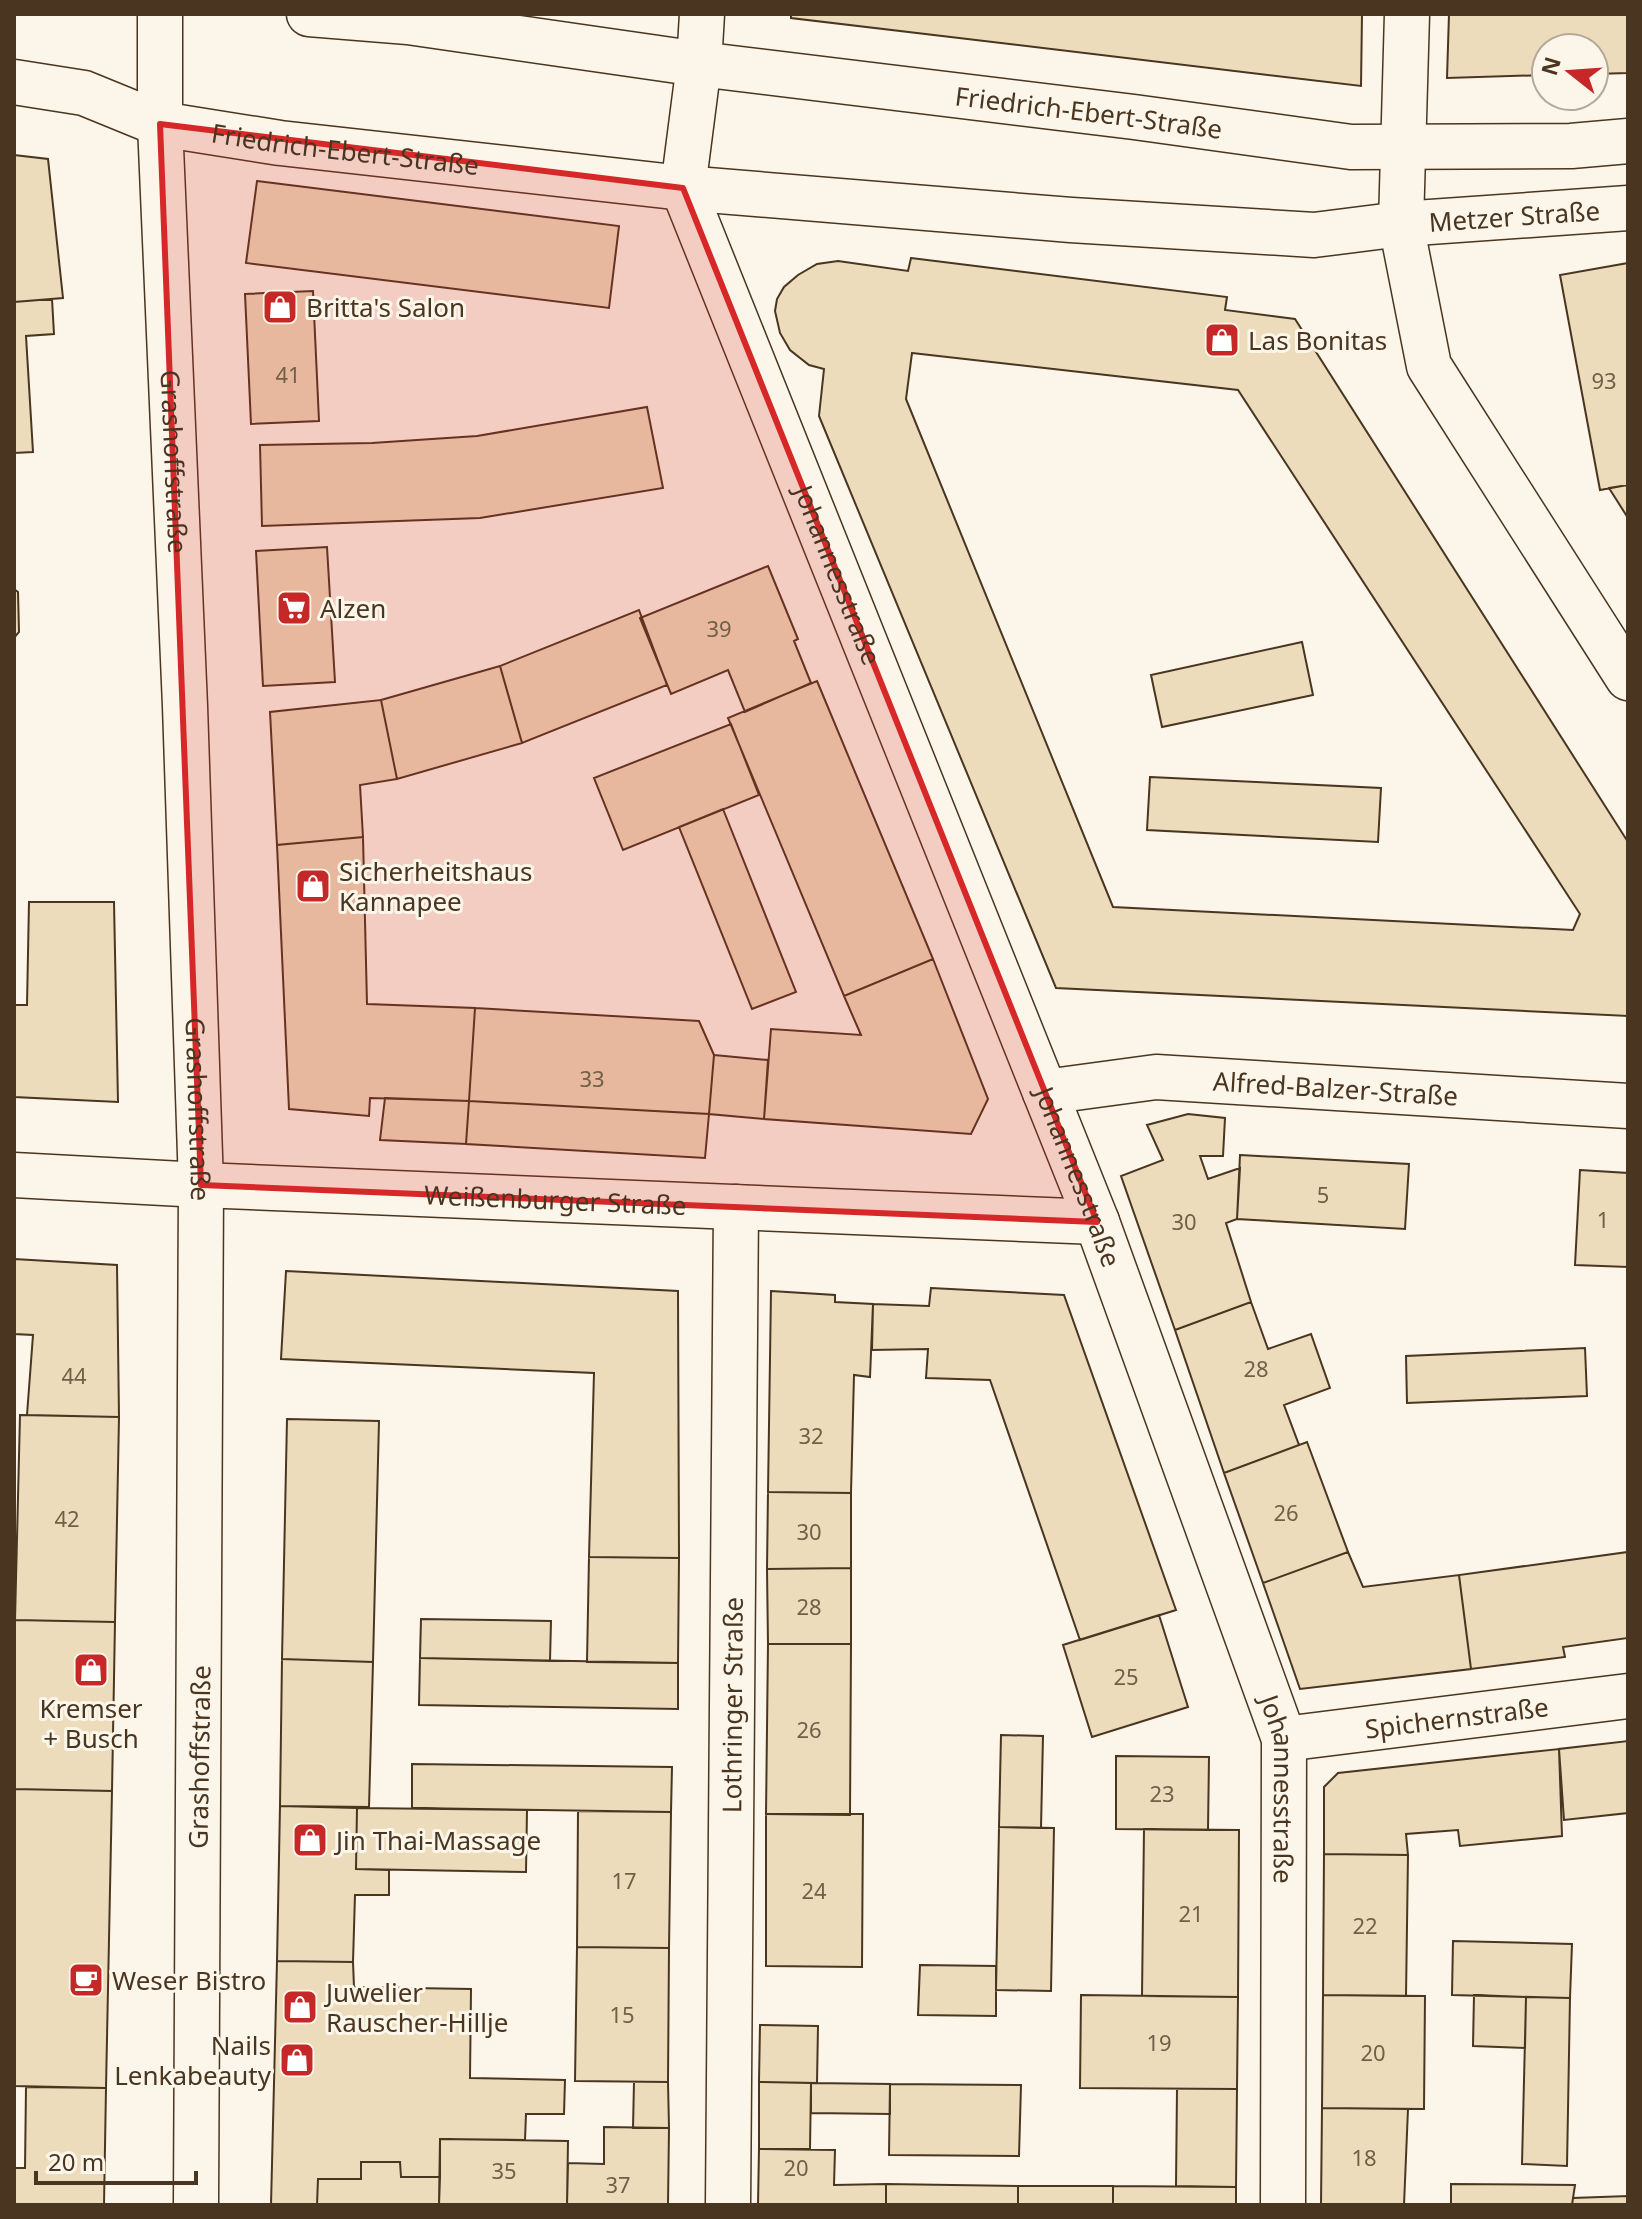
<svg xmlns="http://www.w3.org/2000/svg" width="1642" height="2219" font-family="'Noto Sans',sans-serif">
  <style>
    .building { fill: #ecdcbc; stroke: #4a3520; stroke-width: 2; fill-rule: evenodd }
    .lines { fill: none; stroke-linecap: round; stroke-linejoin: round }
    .minor-casing { stroke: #4a3520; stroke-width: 47 }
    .major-casing { stroke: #4a3520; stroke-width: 47 }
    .minor { stroke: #fbf6e9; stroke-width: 44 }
    .major { stroke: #fbf6e9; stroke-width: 44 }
    .marked { fill: #d62828; fill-opacity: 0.2; stroke: #d62828; stroke-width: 6; stroke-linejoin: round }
    .labels { text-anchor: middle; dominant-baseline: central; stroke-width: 6; stroke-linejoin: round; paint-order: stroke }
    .number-label { font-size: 22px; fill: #725f47 }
    .street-label { font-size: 26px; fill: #4a3520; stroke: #fbf6e9 }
    .poi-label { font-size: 26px; fill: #4a3520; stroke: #fbf6e9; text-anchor: start }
  </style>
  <rect width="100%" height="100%" fill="#fbf6e9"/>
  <path class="building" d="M791,14H1362L1361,86L791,18Z
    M1449,14H1628V73L1594,74V48H1546V75L1447,78Z
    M14,155L48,159L63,298L14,302Z
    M257,181L619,226L609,308L246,263Z
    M911,258L1227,297L1225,310L1295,319L1628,842V1016L1056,988L819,416L824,369L809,365L790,350L780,333L775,311L777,299L784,287L798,275L817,264L838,261L908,271ZM912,353L1238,390L1580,914L1573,930L1113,907L906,399Z
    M1628,263V485L1600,490L1560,275Z
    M313,291L319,421L251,424L245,294Z
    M52,299L54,334L26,336L33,452L14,453V302Z
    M647,407L663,488L480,518L262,526L260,445L372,443L477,436Z
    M1628,485V518L1609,488Z
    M327,547L335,682L263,686L256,551Z
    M768,566L798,639L794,641L811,683L745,712L728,670L671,694L640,618Z
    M14,589L18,592L19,632L14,638Z
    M639,610L667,685L522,743L500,666Z
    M1302,642L1313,695L1162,727L1151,675Z
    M500,666L522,743L397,779L381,700Z
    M817,681L933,959L844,996L728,718Z
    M381,700L397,779L360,785L363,837L277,845L270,712Z
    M731,724L759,795L623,850L594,778Z
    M1150,777L1381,788L1378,842L1147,830Z
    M723,809L796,992L752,1009L679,827Z
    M363,837L367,1004L475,1008L469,1101L370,1098L369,1116L289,1109L277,845Z
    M29,902H114L118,1102L14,1097V1005H27Z
    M933,959L988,1099L971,1134L764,1119L771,1029L861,1035L844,996Z
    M475,1008L699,1021L714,1055L709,1114L469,1101Z
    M714,1055L768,1060L764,1119L709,1114Z
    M385,1098L469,1101L466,1144L380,1140Z
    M469,1101L709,1114L705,1158L466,1144Z
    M1188,1114L1225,1118L1223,1156H1200L1208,1179L1240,1168L1237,1219L1226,1223L1251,1302L1175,1330L1121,1176L1163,1160L1147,1125Z
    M1240,1155L1409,1164L1405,1229L1237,1219Z
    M1580,1170L1628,1173V1267L1575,1265Z
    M14,1259L117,1265L119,1417L27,1415L33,1335L14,1334Z
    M286,1271L678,1291L679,1558L589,1557L594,1373L281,1359Z
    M931,1288L1064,1295L1176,1610L1080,1640L990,1380L926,1378L928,1349L872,1350L873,1304L929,1306Z
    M771,1291L835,1295V1302L873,1304L870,1377L854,1375L851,1493L768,1492Z
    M1251,1302L1268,1349L1311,1334L1330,1388L1284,1405L1299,1445L1224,1473L1175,1330Z
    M1585,1348L1587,1396L1407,1403L1406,1356Z
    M20,1415L119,1417L115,1622L15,1620Z
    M287,1419L379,1421L373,1662L282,1659Z
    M1307,1442L1348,1552L1263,1583L1224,1473Z
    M768,1492L851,1493V1568L767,1569Z
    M1348,1552L1363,1587L1459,1575L1471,1669L1300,1689L1263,1583Z
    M1628,1552V1638L1563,1647L1565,1657L1471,1669L1459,1575Z
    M589,1557L679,1558L678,1663L587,1662Z
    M851,1568V1644H768L767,1569Z
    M1159,1615L1188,1707L1092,1737L1063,1645Z
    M421,1619L551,1621L550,1661L420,1658Z
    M14,1620L115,1622L112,1791L14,1789Z
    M768,1644H851L850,1815L766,1814Z
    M420,1658L678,1663V1709L419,1705Z
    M282,1659L373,1662L369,1807L280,1806Z
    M1001,1735L1043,1736L1041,1828L999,1827Z
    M1628,1741V1813L1564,1820L1559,1749Z
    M1559,1749L1562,1836L1460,1846L1458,1830L1406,1834L1408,1855L1324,1854V1787L1338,1773Z
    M1116,1756L1209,1757L1208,1830L1116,1829Z
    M412,1764L672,1767L671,1812L412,1808Z
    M14,1789L112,1791L106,2088L14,2086Z
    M280,1806L357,1808L356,1869L389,1870V1895H355L353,1962L277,1961Z
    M357,1808L527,1810L526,1872L356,1869Z
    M578,1811L671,1812L669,1948L577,1947Z
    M766,1814H863L862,1967L766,1966Z
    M999,1827L1054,1828L1051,1991L996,1990Z
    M1144,1829L1239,1830L1238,1997L1142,1996Z
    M1324,1854L1408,1855L1406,1996L1323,1995Z
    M1453,1941L1572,1944L1570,1998L1452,1995Z
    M577,1947L669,1948L668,2082L575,2081Z
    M277,1961L353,1962L354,1987L471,1989L470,2078L565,2080L564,2114H526L525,2140L440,2139V2177H401L400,2162H361V2179H318L317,2205H271Z
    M920,1965L996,1966V2016L918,2015Z
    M1081,1995L1238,1997L1237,2089L1080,2088Z
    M1323,1995L1425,1996L1424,2109L1322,2108Z
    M1474,1995L1526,1997L1525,2048L1473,2046Z
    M1526,1997L1570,1998L1567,2166L1522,2164Z
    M760,2025L818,2026L817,2083L759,2082Z
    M634,2082H668L669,2128H633Z
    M759,2082L811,2083L810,2149H759Z
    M811,2083L890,2084V2114L811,2113Z
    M890,2084L1021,2085L1019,2156L889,2155Z
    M26,2087L106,2088L104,2205H14V2168H25Z
    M1177,2089H1237L1236,2187L1176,2186Z
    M1322,2108L1408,2109L1404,2205H1321Z
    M604,2127L669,2128L668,2205H567L568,2163L604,2164Z
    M440,2139L568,2141L567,2205H439Z
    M759,2149L835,2150L834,2185L886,2184V2205H758Z
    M361,2162H400L401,2177H440L439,2205H317L318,2179H361Z
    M886,2184L1018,2186V2205H886Z
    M1451,2184L1575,2185L1572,2205H1451Z
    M1018,2186H1113V2205H1018Z
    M1113,2186L1236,2187V2205H1113Z
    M1628,2196V2205H1572L1573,2198Z"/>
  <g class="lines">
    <defs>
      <g id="minor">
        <path id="s1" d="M160,14V124L185,706L201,1185L196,2205"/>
        <path id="s2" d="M702,14L699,64L683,188L1097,1222L1284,1739L1283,2205"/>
        <path d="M1407,14L1401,224L1429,366L1628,678"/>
        <path id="s3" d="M1045,1092L1156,1077L1628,1106"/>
        <path id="s4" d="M14,1175L201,1185L1097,1222"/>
        <path id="s5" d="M1284,1739L1628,1696"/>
        <path id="s6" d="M728,2205L736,1207"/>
      </g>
      <g id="major">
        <path id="s7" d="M309,14L408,22L699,64L1134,117L1351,147L1571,146L1628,141"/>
        <path id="s8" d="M14,82L84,93L160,124L280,143L683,188L1071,220L1314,235L1401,224L1628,208"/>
      </g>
    </defs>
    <use href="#minor" class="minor-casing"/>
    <use href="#major" class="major-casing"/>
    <use href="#minor" class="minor"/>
    <use href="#major" class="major"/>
  </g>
  <path class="marked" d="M160,124L683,188L1097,1222L201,1185Z"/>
  <defs>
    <symbol id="shop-square" viewBox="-11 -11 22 22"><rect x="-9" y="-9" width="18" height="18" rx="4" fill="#c62828" stroke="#fbf6e9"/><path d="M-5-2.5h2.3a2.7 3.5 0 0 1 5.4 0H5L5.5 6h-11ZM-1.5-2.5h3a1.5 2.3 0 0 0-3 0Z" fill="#fff"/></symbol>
    <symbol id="supermarket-square" viewBox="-11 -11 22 22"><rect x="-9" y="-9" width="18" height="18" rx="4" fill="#c62828" stroke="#fbf6e9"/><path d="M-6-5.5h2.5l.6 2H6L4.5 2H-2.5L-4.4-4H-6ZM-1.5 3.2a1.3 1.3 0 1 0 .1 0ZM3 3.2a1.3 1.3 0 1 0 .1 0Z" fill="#fff"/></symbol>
    <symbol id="cafe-square" viewBox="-11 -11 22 22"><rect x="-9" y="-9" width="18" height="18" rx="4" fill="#c62828" stroke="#fbf6e9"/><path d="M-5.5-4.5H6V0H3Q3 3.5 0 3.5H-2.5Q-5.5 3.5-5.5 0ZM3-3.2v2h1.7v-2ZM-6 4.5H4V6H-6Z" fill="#fff"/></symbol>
  </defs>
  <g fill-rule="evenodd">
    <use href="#shop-square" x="260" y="287" width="40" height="40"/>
    <use href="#shop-square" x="1202" y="320" width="40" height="40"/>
    <use href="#supermarket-square" x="274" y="588" width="40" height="40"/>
    <use href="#shop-square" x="293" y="866" width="40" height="40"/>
    <use href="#shop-square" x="71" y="1650" width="40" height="40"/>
    <use href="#shop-square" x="290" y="1820" width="40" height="40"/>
    <use href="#cafe-square" x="66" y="1960" width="40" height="40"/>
    <use href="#shop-square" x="280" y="1987" width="40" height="40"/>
    <use href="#shop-square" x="277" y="2040" width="40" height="40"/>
  </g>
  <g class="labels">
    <g class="number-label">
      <text x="288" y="374">41</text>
      <text x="1604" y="380">93</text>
      <text x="719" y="628">39</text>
      <text x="592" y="1078">33</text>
      <text x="1323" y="1194">5</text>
      <text x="1603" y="1219">1</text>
      <text x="1184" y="1221">30</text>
      <text x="1256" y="1368">28</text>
      <text x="74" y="1375">44</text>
      <text x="811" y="1435">32</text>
      <text x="1286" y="1512">26</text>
      <text x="67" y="1518">42</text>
      <text x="809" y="1531">30</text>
      <text x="809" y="1606">28</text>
      <text x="1126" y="1676">25</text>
      <text x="809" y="1729">26</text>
      <text x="1162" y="1793">23</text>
      <text x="624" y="1880">17</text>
      <text x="814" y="1890">24</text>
      <text x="1191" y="1913">21</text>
      <text x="1365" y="1925">22</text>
      <text x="622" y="2014">15</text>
      <text x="1159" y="2042">19</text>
      <text x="1373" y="2052">20</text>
      <text x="1364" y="2157">18</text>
      <text x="796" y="2167">20</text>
      <text x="504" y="2170">35</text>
      <text x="618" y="2184">37</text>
    </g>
    <g class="street-label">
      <text stroke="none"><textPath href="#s7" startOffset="786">Friedrich-Ebert-Straße</textPath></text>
      <text stroke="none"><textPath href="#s8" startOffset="340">Friedrich-Ebert-Straße</textPath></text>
      <text stroke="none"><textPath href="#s8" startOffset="1514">Metzer Straße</textPath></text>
      <text stroke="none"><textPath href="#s1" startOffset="448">Grashoffstraße</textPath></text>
      <text stroke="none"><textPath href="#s2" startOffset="592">Johannesstraße</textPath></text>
      <text stroke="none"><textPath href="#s3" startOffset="292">Alfred-Balzer-Straße</textPath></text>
      <text stroke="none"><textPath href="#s1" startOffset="1096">Grashoffstraße</textPath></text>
      <text stroke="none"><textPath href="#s2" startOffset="1240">Johannesstraße</textPath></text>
      <text stroke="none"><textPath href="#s4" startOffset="542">Weißenburger Straße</textPath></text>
      <text stroke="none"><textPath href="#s6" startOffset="500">Lothringer Straße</textPath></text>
      <text stroke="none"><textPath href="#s5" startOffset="174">Spichernstraße</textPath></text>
      <text transform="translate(199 1757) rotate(-89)">Grashoffstraße</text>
      <text stroke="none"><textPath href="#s2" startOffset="1888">Johannesstraße</textPath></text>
    </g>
    <g class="poi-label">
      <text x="306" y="307">Britta's Salon</text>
      <text x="1248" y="340">Las Bonitas</text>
      <text x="320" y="608">Alzen</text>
      <text x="339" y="871">Sicherheitshaus<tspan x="339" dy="30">Kannapee</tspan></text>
      <text x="91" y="1708" text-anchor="middle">Kremser<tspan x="91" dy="30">+ Busch</tspan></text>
      <text x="336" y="1840">Jin Thai-Massage</text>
      <text x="112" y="1980">Weser Bistro</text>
      <text x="326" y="1992">Juwelier<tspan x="326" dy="30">Rauscher-Hillje</tspan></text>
      <text x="271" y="2045" text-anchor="end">Nails<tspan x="271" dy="30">Lenkabeauty</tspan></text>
    </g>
  </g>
  <rect width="1642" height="2219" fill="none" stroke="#4a3520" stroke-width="32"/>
  <g transform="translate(1570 72) rotate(287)"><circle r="38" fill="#fbf6e9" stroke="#b4a999" stroke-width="2"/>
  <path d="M0-6L14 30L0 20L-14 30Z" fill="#c62828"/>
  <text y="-12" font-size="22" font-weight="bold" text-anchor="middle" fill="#4a3520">N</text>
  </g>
  <path d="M36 2171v12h160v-12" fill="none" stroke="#4a3520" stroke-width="4"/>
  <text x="48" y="2171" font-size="24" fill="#4a3520" stroke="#fbf6e9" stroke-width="6" paint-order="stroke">20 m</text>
</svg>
